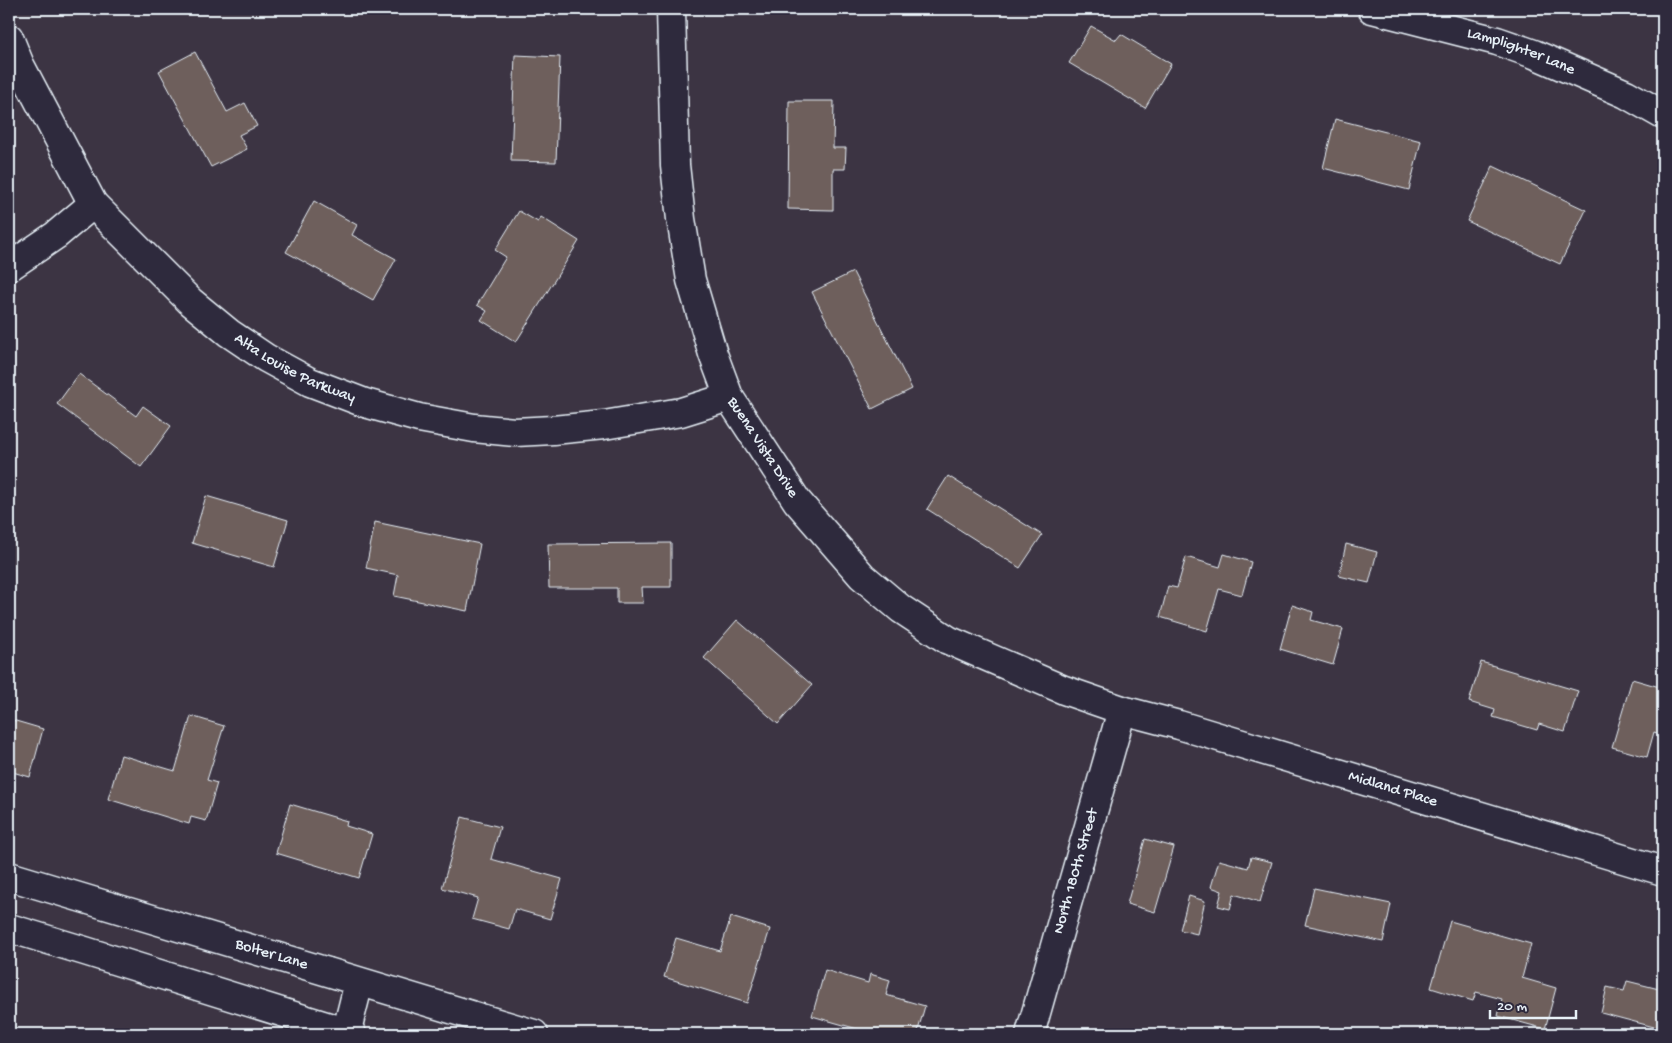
<svg xmlns="http://www.w3.org/2000/svg" width="1672" height="1043" font-family="'Gochi Hand',sans-serif">
  <style>
    .building { fill: #6e5e5b; stroke: #e8f1f8 }
    .lines { fill: none; stroke-linecap: round; stroke-linejoin: round }
    .minor-casing { stroke: #e8f1f8; stroke-width: 31 }
    .minor { stroke: #2f2a3d; stroke-width: 28 }
    .labels { text-anchor: middle; dominant-baseline: central; stroke-width: 4; stroke-linejoin: round; paint-order: stroke }
    .street-label { font-size: 16px; fill: #e8f1f8; stroke: #2f2a3d }
  </style>
  <rect width="100%" height="100%" fill="#3c3443"/>
  <filter id="ink" filterUnits="userSpaceOnUse"><feTurbulence type="fractalNoise" baseFrequency=".02" numOctaves="2"/><feDisplacementMap in="SourceGraphic" scale="10" xChannelSelector="R" yChannelSelector="G"/><feConvolveMatrix kernelMatrix="1 2 1 2 8 2 1 2 1" color-interpolation-filters="sRGB"/></filter>
  <g filter="url(#ink)">
    <path class="building" d="M1091,26L1116,40L1121,34L1171,64L1145,108L1069,63Z
      M195,52L227,112L245,103L257,126L239,135L247,149L211,167L159,71Z
      M515,55L560,57L556,162L511,161Z
      M789,101H834L833,148H846L845,169H833V210L788,209Z
      M1335,119L1421,141L1409,190L1323,168Z
      M1493,166L1586,210L1560,264L1467,221Z
      M314,201L357,225L352,235L396,259L373,300L286,252Z
      M519,211L538,222L541,217L579,241L516,342L481,320L487,311L477,305L506,257L495,250Z
      M853,272L912,389L872,409L812,292Z
      M79,374L136,416L143,406L171,426L141,467L57,404Z
      M948,476L1042,535L1020,568L927,509Z
      M206,496L288,520L274,567L192,543Z
      M375,522L480,544L467,611L394,596L398,575L366,568Z
      M671,543V587H642L643,603H617V588H549L548,544Z
      M1346,544L1377,552L1369,583L1339,576Z
      M1224,554L1251,562L1242,595L1219,589L1207,631L1160,617L1168,586L1177,588L1186,557L1220,567Z
      M1292,605L1313,612L1311,620L1343,629L1333,665L1280,649Z
      M737,620L812,685L778,724L704,658Z
      M1481,662L1578,691L1565,732L1539,724L1537,730L1493,717L1495,710L1469,702Z
      M1632,679L1663,688V735L1654,732L1647,757L1612,747Z
      M191,716L224,726L207,780L217,783L206,821L191,817L189,824L108,799L121,755L175,771Z
      M9,719L43,729L30,777L9,771Z
      M290,804L347,821L346,826L372,834L359,878L276,853Z
      M462,817L500,827L491,859L562,879L550,919L515,909L509,929L472,919L478,898L442,888Z
      M1145,839L1174,847L1155,912L1127,904Z
      M1251,857L1272,862L1260,902L1234,894L1230,909L1218,906L1222,891L1211,887L1219,860L1248,868Z
      M1314,888L1391,904L1383,942L1305,925Z
      M1189,896L1205,901L1197,934L1180,930Z
      M731,917L770,929L747,1003L664,977L676,938L720,951Z
      M1450,921L1531,944L1522,978L1556,988L1545,1029L1498,1016L1502,999L1476,992L1473,1001L1431,988Z
      M825,970L868,983L870,974L890,980L886,995L925,1006L917,1034H875L812,1016Z
      M1627,981L1663,990V1034H1652L1654,1027L1601,1013L1607,987L1624,991Z"/>
    <g class="lines">
      <defs>
        <g id="minor">
          <path id="s1" d="M671,9L675,165L681,219L691,280L713,354L729,397L797,501L862,576L901,609L948,640L1064,690L1122,710L1179,725L1663,871"/>
          <path id="s2" d="M1372,9L1497,41L1534,54L1626,94L1663,115"/>
          <path id="s3" d="M9,38L20,65L93,204L190,301L229,333L266,358L310,382L365,403L419,418L474,428L515,432L553,430L604,425L681,412L729,397"/>
          <path d="M9,267L56,235L93,204"/>
          <path id="s4" d="M9,876L534,1034"/>
          <path d="M9,928L85,951L352,1034"/>
          <path d="M346,1034L359,982"/>
          <path id="s5" d="M1030,1034L1122,710"/>
        </g>
      </defs>
      <use href="#minor" class="minor-casing"/>
      <use href="#minor" class="minor"/>
    </g>
  </g>
  <g class="labels">
    <g class="street-label">
      <text stroke="none"><textPath href="#s2" startOffset="155">Lamplighter Lane</textPath></text>
      <text stroke="none"><textPath href="#s3" startOffset="449">Alta Louise Parkway</textPath></text>
      <text stroke="none"><textPath href="#s1" startOffset="456">Buena Vista Drive</textPath></text>
      <text stroke="none"><textPath href="#s1" startOffset="1196">Midland Place</textPath></text>
      <text stroke="none"><textPath href="#s5" startOffset="169">North 180th Street</textPath></text>
      <text stroke="none"><textPath href="#s4" startOffset="274">Bolter Lane</textPath></text>
    </g>
  </g>
  <rect width="1672" height="1043" fill="none" stroke="#2f2a3d" stroke-width="30"/>
  <rect x="15" y="15" width="1642" height="1013" fill="none" stroke="#e8f1f8" stroke-width="2" filter="url(#ink)"/>
  <path d="M1490 1010v8h86v-8" fill="none" stroke="#e8f1f8" stroke-width="2.5"/>
  <text x="1497" y="1010" font-size="15" fill="#e8f1f8" stroke="#2f2a3d" stroke-width="4" paint-order="stroke">20 m</text>
</svg>
